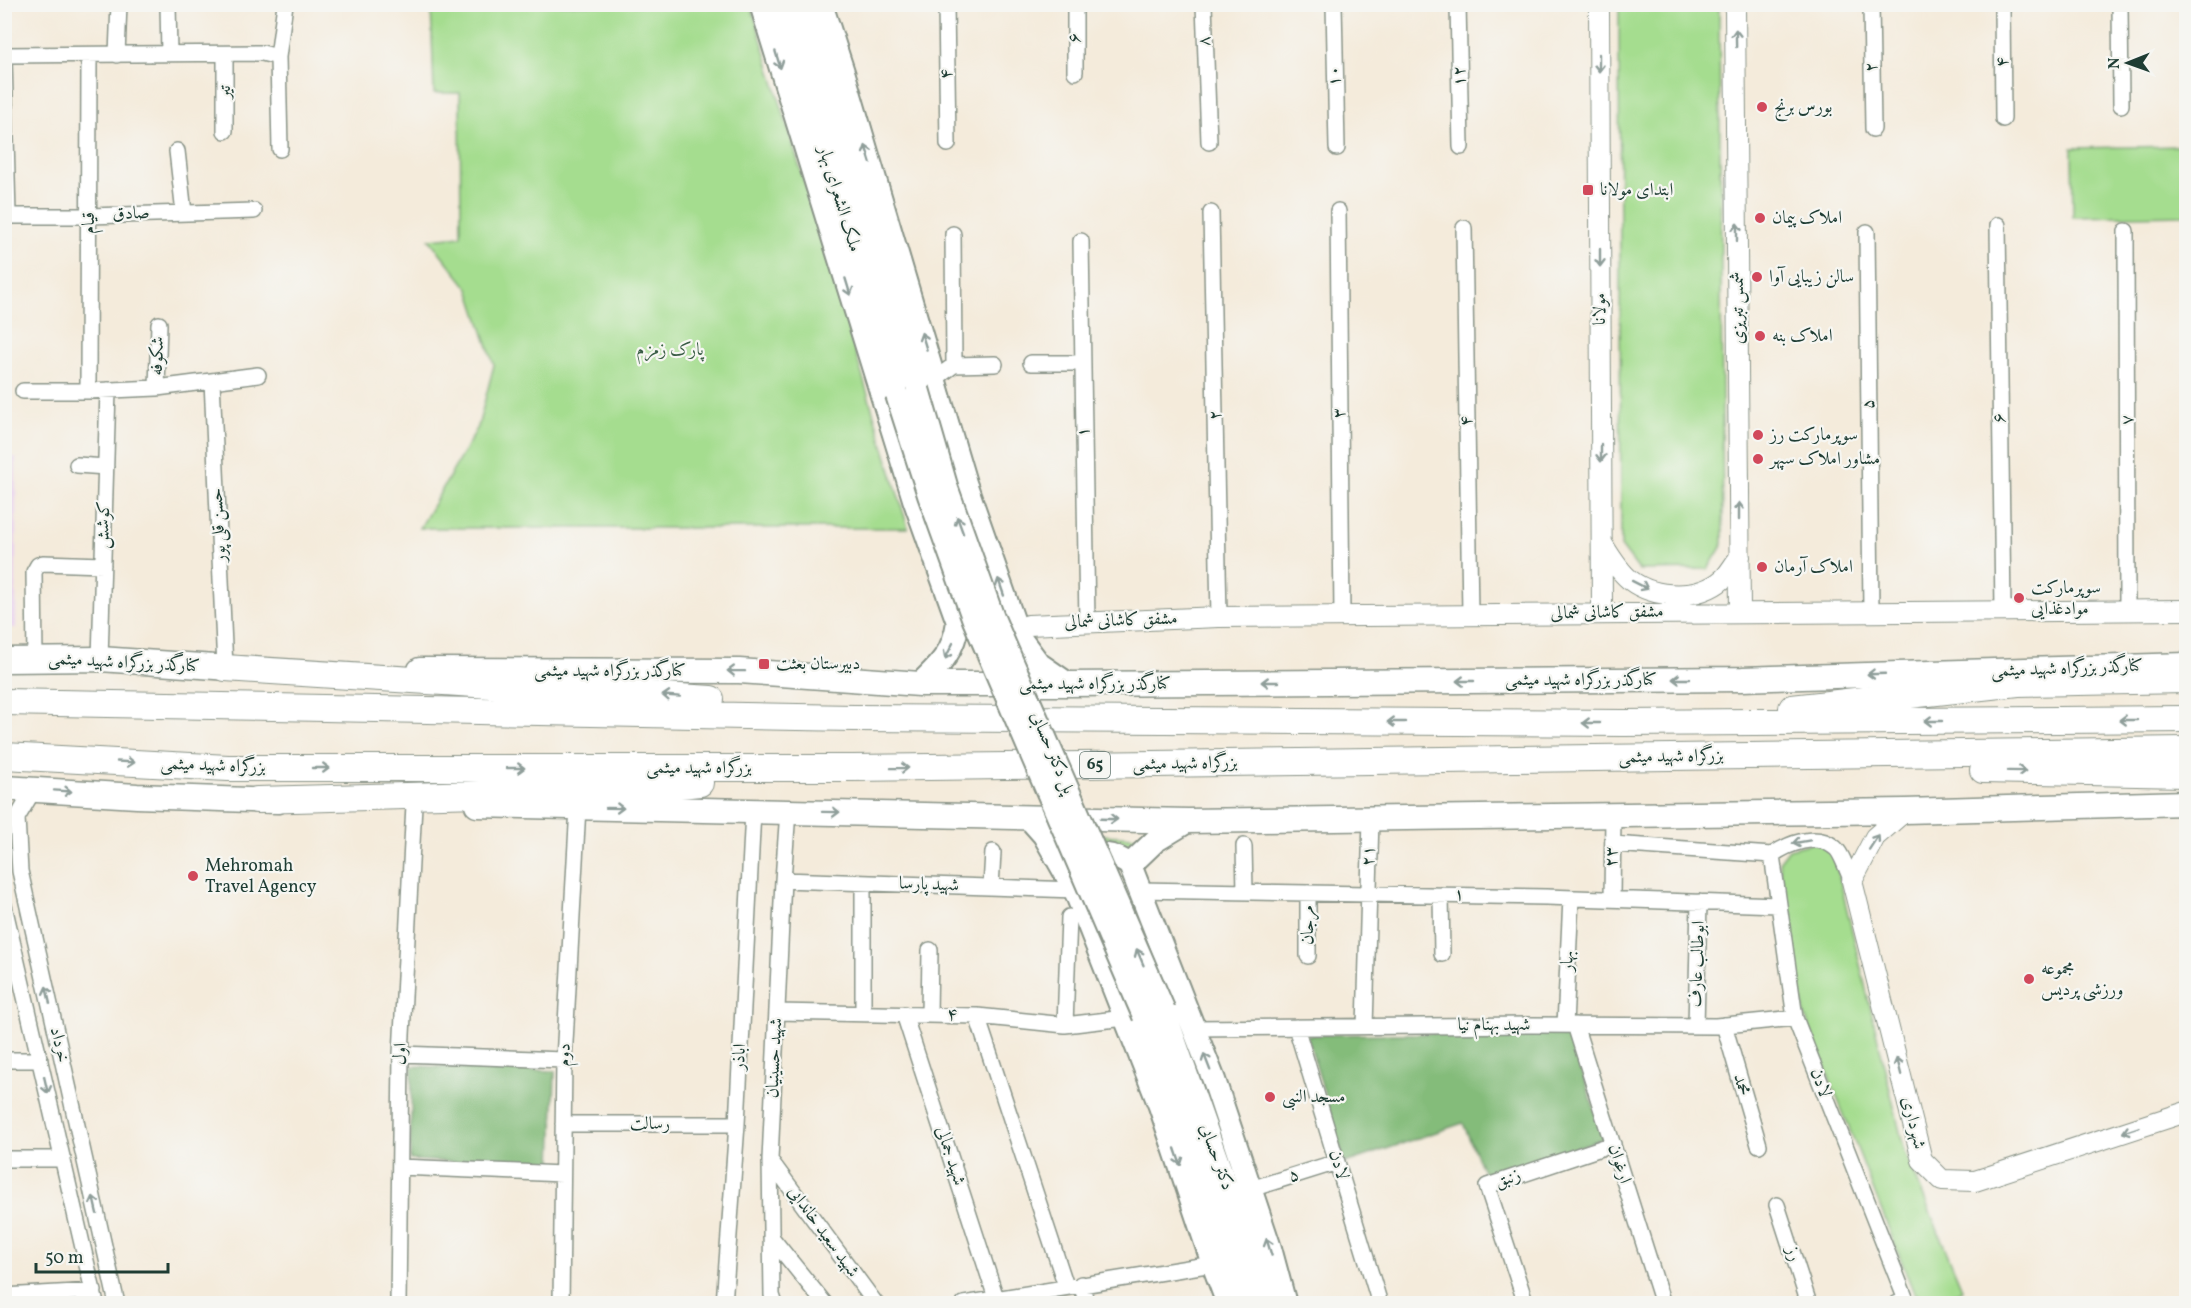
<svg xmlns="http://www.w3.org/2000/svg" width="2191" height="1308" font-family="Vollkorn,Amiri,serif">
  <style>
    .built { fill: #e9d2ee }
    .green { fill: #a5dd8f; stroke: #628d62; stroke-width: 1.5 }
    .forest { fill: #84bc7a; stroke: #527c57; stroke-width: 1.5 }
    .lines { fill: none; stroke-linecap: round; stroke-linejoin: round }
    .minor-casing { stroke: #8a9488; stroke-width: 18 }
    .tertiary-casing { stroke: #8a9488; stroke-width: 22 }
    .secondary-casing { stroke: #8a9488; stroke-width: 26 }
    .primary-casing { stroke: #8a9488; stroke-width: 27 }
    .trunk-casing { stroke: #8a9488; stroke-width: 28 }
    .minor { stroke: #fff; stroke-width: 15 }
    .tertiary { stroke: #fff; stroke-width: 20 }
    .secondary { stroke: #fff; stroke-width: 22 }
    .primary { stroke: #fff; stroke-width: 24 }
    .trunk { stroke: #fff; stroke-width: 26 }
    .secondary-bridge-casing { stroke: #8a9488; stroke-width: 26; stroke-linecap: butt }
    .secondary-bridge { stroke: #fff; stroke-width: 22 }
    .oneway { stroke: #8f9e9a }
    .poi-dot { fill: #d1495b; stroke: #f6f6f2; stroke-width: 2 }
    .labels { text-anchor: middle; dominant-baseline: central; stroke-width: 4.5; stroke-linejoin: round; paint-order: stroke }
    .shield { fill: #f6f6f2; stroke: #60746d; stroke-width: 1.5 }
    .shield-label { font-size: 16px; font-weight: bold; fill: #1f3d34 }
    .street-label { font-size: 18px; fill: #1f3d34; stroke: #f6f6f2 }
    .poi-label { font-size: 18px; fill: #1f3d34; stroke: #f6f6f2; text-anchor: start }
    .park-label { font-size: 18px; fill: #3a5d46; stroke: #f6f6f2 }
  </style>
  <rect width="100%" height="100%" fill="#f6f6f2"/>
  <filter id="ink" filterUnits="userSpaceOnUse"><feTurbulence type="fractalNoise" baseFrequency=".0167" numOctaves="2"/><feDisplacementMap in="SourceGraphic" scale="12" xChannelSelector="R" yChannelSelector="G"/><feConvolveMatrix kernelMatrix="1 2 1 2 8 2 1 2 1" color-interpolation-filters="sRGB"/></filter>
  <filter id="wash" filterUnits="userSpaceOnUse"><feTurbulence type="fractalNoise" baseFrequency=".008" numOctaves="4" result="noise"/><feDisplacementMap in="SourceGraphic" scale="24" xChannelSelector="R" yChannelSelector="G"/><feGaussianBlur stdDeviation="1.35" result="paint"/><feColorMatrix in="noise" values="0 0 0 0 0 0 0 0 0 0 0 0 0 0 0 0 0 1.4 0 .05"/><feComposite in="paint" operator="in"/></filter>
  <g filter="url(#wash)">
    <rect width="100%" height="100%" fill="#f4ebdb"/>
    <path class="built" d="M5,457H16V628H5Z"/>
    <path class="green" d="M431,5H751L908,528H420L478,427L494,365L469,289L429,239L461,236L460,93H434Z
      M1619,5H1719L1723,544L1708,569L1639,570L1621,546Z
      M2186,146V215L2073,217L2072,148Z
      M1101,835L1149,838L1134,856L1107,847Z
      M1816,842L1833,851L1904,1149L1962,1289C1938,1303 1940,1308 1914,1293L1805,1016L1779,862L1789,849Z"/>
    <path class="forest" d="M1569,1032L1604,1138L1486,1179L1463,1123L1345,1163L1307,1035Z
      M412,1066L555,1071L552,1166L410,1160Z"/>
  </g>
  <g filter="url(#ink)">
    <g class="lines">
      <defs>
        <path id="minor" d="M168,4L169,54
          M946,4L948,144
          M1075,4V72
          M1204,4L1209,142
          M1334,4L1337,148
          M1458,4L1461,147
          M1871,4L1873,129
          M2002,4L2003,119
          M2120,4L2121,105
          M4,55L262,53L278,57
          M117,55L119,4
          M4,58L8,216H89L254,211
          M225,131V54
          M280,149L278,57L285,4
          M177,151L184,213
          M1338,211L1342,616
          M1211,213L1219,617
          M1998,225L2003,611
          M1464,228L1470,614
          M2126,231L2127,610
          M1867,232L1871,611
          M953,234L954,365
          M1081,241L1087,623
          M1031,363H1082
          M935,379L954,365L995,364
          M212,381L225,668
          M157,388L159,324
          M23,391H88L157,388L258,375
          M88,391L89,55
          M77,465L106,467
          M100,659L108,390
          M35,660L34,572L38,565L43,563L103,565
          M34,789L17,818L20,871L117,1304
          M1613,844L1772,855C1788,844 1816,832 1834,847C1841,851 1848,873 1852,881
          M1244,846L1245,892
          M1772,855L1795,1018L1906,1300L1896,1304
          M783,880L1075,890
          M991,887L993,852
          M1139,890L1546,897L1778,905
          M863,893V1013
          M1441,895L1442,954
          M1612,899L1613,815
          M4,906L96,1304
          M1308,956V893
          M777,1012L977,1016L1065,1025L1125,1018
          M904,1014L996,1298
          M929,1015L930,950
          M977,1016L1066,1286
          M1065,1025L1069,917
          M1565,1025L1571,898
          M1575,1025L1663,1304
          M1724,1025L1759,1145
          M1696,1026L1699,902
          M1296,1027L1380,1304
          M1365,1027L1371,819
          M1194,1028L1531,1025L1716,1026L1795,1018
          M401,1054L564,1060
          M4,1060H40
          M563,1124H737
          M4,1159H63
          M770,1160L876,1304
          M400,1167L562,1174
          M1251,1189L1337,1162
          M1777,1205L1809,1304
          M771,1237L825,1304
          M1081,1284L1087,1304
          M4,1296L94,1291
          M398,1304L401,1054L414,805
          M561,1304L564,1060L578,807
          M724,1304L737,1124L753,811
          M775,1304L772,1295L770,1160L783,880L788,811
          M964,1304L1213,1264
          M1526,1304L1487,1186L1613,1144"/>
        <path id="tertiary" d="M1599,4L1602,613
          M1735,4L1740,612
          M1602,543C1610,556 1618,570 1630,580C1655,599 1699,600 1723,579C1729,574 1734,564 1740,557
          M1028,625L1219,617L2186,610
          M1905,811L1875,837L1852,881L1922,1160L1942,1180L1975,1181L2186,1112"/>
        <path id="secondary" d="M761,4L914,499L958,622C954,651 941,664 920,684
          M779,4L895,388
          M802,4L918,389
          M821,4L844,75L965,483L1019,637L1039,664L1068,684
          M1028,817L1044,835L1075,890L1160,1106L1213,1264L1228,1304
          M1188,821L1155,841L1130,865L1214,1080L1270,1248L1285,1304
          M1080,863C1095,849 1115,854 1130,865
          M1164,1011L1268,1304
          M1144,1016L1247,1304"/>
        <path id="primary" d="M4,660L100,659L244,669
          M420,670L739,671L920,684H1068L1742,679L2186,665
          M4,788L137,796L278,801
          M477,805L1188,821L1905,811L2186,803"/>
        <path id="trunk" d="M225,668L711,699
          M4,702L854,718L1623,723L2186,719
          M1792,708L2018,683L2186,680
          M4,756L228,768H853L2186,750
          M1983,770L2186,774
          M257,800L628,790L700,783"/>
      </defs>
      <use href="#minor" class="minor-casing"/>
      <use href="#tertiary" class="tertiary-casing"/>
      <use href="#secondary" class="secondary-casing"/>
      <use href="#primary" class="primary-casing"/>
      <use href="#trunk" class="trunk-casing"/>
      <use href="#minor" class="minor"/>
      <use href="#tertiary" class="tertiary"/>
      <use href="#secondary" class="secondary"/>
      <use href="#primary" class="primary"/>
      <use href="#trunk" class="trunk"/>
      <defs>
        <path id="secondary-bridge" d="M918,389L947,489L993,618L1164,1011
          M897,395L929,495L974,620L1144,1016"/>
      </defs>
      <use href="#secondary-bridge" class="secondary-bridge-casing"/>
      <use href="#secondary-bridge" class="secondary-bridge"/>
    </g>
    <defs><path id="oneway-shaft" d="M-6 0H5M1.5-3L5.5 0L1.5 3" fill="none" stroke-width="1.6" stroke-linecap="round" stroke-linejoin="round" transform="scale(1.5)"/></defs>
    <g class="oneway">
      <use href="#oneway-shaft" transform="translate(1736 38) rotate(-91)"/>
      <use href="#oneway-shaft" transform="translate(778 60) rotate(73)"/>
      <use href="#oneway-shaft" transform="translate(1599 63) rotate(90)"/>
      <use href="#oneway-shaft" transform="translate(868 154) rotate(-107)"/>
      <use href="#oneway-shaft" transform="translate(1737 232) rotate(-90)"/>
      <use href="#oneway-shaft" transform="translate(1600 258) rotate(90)"/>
      <use href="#oneway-shaft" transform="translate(848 287) rotate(73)"/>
      <use href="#oneway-shaft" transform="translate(924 341) rotate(-107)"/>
      <use href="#oneway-shaft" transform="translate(1601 453) rotate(90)"/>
      <use href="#oneway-shaft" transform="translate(1739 511) rotate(-90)"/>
      <use href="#oneway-shaft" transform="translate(960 525) rotate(-110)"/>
      <use href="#oneway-shaft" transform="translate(1640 585) rotate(27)"/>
      <use href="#oneway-shaft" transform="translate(1001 587) rotate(-109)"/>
      <use href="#oneway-shaft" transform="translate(949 651) rotate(117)"/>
      <use href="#oneway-shaft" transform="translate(736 671) rotate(-179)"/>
      <use href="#oneway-shaft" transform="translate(1876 674) rotate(178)"/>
      <use href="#oneway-shaft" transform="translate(1681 679) rotate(180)"/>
      <use href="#oneway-shaft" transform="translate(1465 681) rotate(180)"/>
      <use href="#oneway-shaft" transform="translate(1270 682) rotate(180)"/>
      <use href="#oneway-shaft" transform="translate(671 696) rotate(-176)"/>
      <use href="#oneway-shaft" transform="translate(2128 720) rotate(180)"/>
      <use href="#oneway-shaft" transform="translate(1933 721) rotate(180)"/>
      <use href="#oneway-shaft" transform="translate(1396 722) rotate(-180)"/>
      <use href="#oneway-shaft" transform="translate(1591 723) rotate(-180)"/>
      <use href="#oneway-shaft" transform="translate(126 762) rotate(3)"/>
      <use href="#oneway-shaft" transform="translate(321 768)"/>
      <use href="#oneway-shaft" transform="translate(516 768)"/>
      <use href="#oneway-shaft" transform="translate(900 768) rotate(-1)"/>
      <use href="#oneway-shaft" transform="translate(2017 771) rotate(1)"/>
      <use href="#oneway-shaft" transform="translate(63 791) rotate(4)"/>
      <use href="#oneway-shaft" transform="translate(615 808) rotate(1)"/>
      <use href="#oneway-shaft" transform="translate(831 812) rotate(1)"/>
      <use href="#oneway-shaft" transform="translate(1109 819) rotate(2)"/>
      <use href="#oneway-shaft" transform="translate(1801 842) rotate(170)"/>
      <use href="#oneway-shaft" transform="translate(1874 842) rotate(-57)"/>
      <use href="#oneway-shaft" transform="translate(1140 957) rotate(-113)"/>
      <use href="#oneway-shaft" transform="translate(48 995) rotate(-103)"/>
      <use href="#oneway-shaft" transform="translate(1207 1062) rotate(-111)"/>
      <use href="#oneway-shaft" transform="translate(1899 1066) rotate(-104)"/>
      <use href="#oneway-shaft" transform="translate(46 1085) rotate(77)"/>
      <use href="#oneway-shaft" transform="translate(2131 1130) rotate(162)"/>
      <use href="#oneway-shaft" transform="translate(1178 1157) rotate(71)"/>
      <use href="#oneway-shaft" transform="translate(95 1205) rotate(-103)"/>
      <use href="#oneway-shaft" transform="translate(1269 1247) rotate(-107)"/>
    </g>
  </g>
  <g class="poi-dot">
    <circle cx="1762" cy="107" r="6"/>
    <rect x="1582" y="184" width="12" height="12" rx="3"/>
    <circle cx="1760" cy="218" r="6"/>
    <circle cx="1757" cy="277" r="6"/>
    <circle cx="1760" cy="336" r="6"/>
    <circle cx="1758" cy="435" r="6"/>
    <circle cx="1758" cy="459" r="6"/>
    <circle cx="1762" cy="567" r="6"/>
    <circle cx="2019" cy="598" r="6"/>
    <rect x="758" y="658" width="12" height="12" rx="3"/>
    <circle cx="193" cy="876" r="6"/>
    <circle cx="2029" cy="979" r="6"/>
    <circle cx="1270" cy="1097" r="6"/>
  </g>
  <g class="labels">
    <rect class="shield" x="1080" y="752" width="30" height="26" rx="4.5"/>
    <g class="shield-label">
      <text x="1095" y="765">65</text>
    </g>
    <g class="street-label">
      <text transform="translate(1075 38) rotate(-90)">۶</text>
      <text transform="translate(1205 41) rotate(-91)">۸</text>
      <text transform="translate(2003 62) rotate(-91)">۴</text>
      <text transform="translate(1872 67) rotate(-91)">۲</text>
      <text transform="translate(947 74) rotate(-91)">۴</text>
      <text transform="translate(1335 76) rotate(-91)">۱۰</text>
      <text transform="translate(1460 76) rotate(-91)">۱۲</text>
      <text transform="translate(225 92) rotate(-90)">تیر</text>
      <text transform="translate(839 199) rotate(73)">ملک الشعرای بهار</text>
      <text transform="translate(131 214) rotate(-2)">صادق</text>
      <text transform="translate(89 223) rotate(-90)">قیام</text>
      <text transform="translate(1738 308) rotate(-90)">شمس تبریزی</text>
      <text transform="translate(1600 309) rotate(-90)">مولانا</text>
      <text transform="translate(158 356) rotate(-88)">شکوفه</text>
      <text transform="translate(1869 404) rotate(-91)">۵</text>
      <text transform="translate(1340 413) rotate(-91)">۳</text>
      <text transform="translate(1216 415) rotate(-91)">۲</text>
      <text transform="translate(2000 418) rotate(-91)">۶</text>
      <text transform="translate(2127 420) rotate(-90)">۷</text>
      <text transform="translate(1467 421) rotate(-91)">۴</text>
      <text transform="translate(1084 432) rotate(-91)">۱</text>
      <text transform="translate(104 525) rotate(-88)">کوشش</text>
      <text transform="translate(219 525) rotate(-93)">حسن قلی پور</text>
      <text transform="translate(1607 613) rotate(-1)">مشفق کاشانی شمالی</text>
      <text transform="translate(1121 621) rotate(-2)">مشفق کاشانی شمالی</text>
      <text transform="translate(124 663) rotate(3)">کنارگذر بزرگراه شهید میثمی</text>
      <text transform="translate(2067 669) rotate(-2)">کنارگذر بزرگراه شهید میثمی</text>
      <text x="610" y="671">کنارگذر بزرگراه شهید میثمی</text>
      <text x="1581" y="680">کنارگذر بزرگراه شهید میثمی</text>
      <text x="1095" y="684">کنارگذر بزرگراه شهید میثمی</text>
      <text transform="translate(1052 753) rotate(67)">پل دکتر حسابی</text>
      <text transform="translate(1671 757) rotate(-1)">بزرگراه شهید میثمی</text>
      <text transform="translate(1185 764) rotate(-1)">بزرگراه شهید میثمی</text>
      <text transform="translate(213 766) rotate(2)">بزرگراه شهید میثمی</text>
      <text x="699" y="768">بزرگراه شهید میثمی</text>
      <text transform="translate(1369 856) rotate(-87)">۲۱</text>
      <text transform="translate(1612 857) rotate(-89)">۲۳</text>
      <text transform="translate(929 885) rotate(2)">شهید پارسا</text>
      <text transform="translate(1459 895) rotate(1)">۱</text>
      <text transform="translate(1308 925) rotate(-90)">مرجان</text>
      <text transform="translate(1568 961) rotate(-87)">بهار</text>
      <text transform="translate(1698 964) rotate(-88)">ابوطالب عارف</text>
      <text transform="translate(952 1015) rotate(1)">۴</text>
      <text x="1494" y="1025">شهید بهنام نیا</text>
      <text transform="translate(59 1045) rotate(77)">خرداد</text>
      <text transform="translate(401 1054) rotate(-88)">اول</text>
      <text transform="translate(565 1055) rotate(-88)">دوم</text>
      <text transform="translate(740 1057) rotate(-87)">اباذر</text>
      <text transform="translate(775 1058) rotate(-87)">شهید حسینیان</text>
      <text transform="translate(1820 1083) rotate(69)">لادن</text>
      <text transform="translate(1741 1085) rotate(74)">محمد</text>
      <text transform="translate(1913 1123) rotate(76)">شهرداری</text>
      <text x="650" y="1124">رسالت</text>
      <text transform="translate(950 1156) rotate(72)">شهید جمالی</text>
      <text transform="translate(1216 1157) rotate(70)">دکتر حسابی</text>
      <text transform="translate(1619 1164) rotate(72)">ارغوان</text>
      <text transform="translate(1338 1165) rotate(73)">لادن</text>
      <text transform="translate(1294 1176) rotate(-17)">۵</text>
      <text transform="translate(1508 1179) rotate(-19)">زنبق</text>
      <text transform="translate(823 1232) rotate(54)">شهید سعید خاندایی</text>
      <text transform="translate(1793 1254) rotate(72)">رز</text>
    </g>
    <g class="poi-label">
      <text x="1774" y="107">بورس برنج</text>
      <text x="1600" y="190">ابتدای مولانا</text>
      <text x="1772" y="218">املاک پیمان</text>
      <text x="1769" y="277">سالن زیبایی آوا</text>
      <text x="1772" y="336">املاک بنه</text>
      <text x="1770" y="435">سوپرمارکت رز</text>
      <text x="1770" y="459">مشاور املاک سپهر</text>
      <text x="1774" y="567">املاک آرمان</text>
      <text x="2031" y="588">سوپرمارکت<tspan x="2031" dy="21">موادغذایی</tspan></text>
      <text x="776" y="664">دبیرستان بعثت</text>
      <text x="205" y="866">Mehromah<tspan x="205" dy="21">Travel Agency</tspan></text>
      <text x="2041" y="969">مجموعه<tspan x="2041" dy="21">ورزشی پردیس</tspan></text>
      <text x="1282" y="1097">مسجد النبی</text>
    </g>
    <g class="park-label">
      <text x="670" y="350">پارک زمزم</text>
    </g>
  </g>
  <rect width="2191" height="1308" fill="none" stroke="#f6f6f2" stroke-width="24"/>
  <g transform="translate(2128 63) rotate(269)" stroke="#f6f6f2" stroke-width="4.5" paint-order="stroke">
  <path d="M0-4.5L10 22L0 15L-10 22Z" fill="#1f3d34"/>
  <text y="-9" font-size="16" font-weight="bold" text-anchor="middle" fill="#1f3d34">N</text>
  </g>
  <path d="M36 1263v9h132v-9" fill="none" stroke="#1f3d34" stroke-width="3"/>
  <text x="45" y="1263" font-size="18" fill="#1f3d34" stroke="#f6f6f2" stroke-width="4.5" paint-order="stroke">50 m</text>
</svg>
